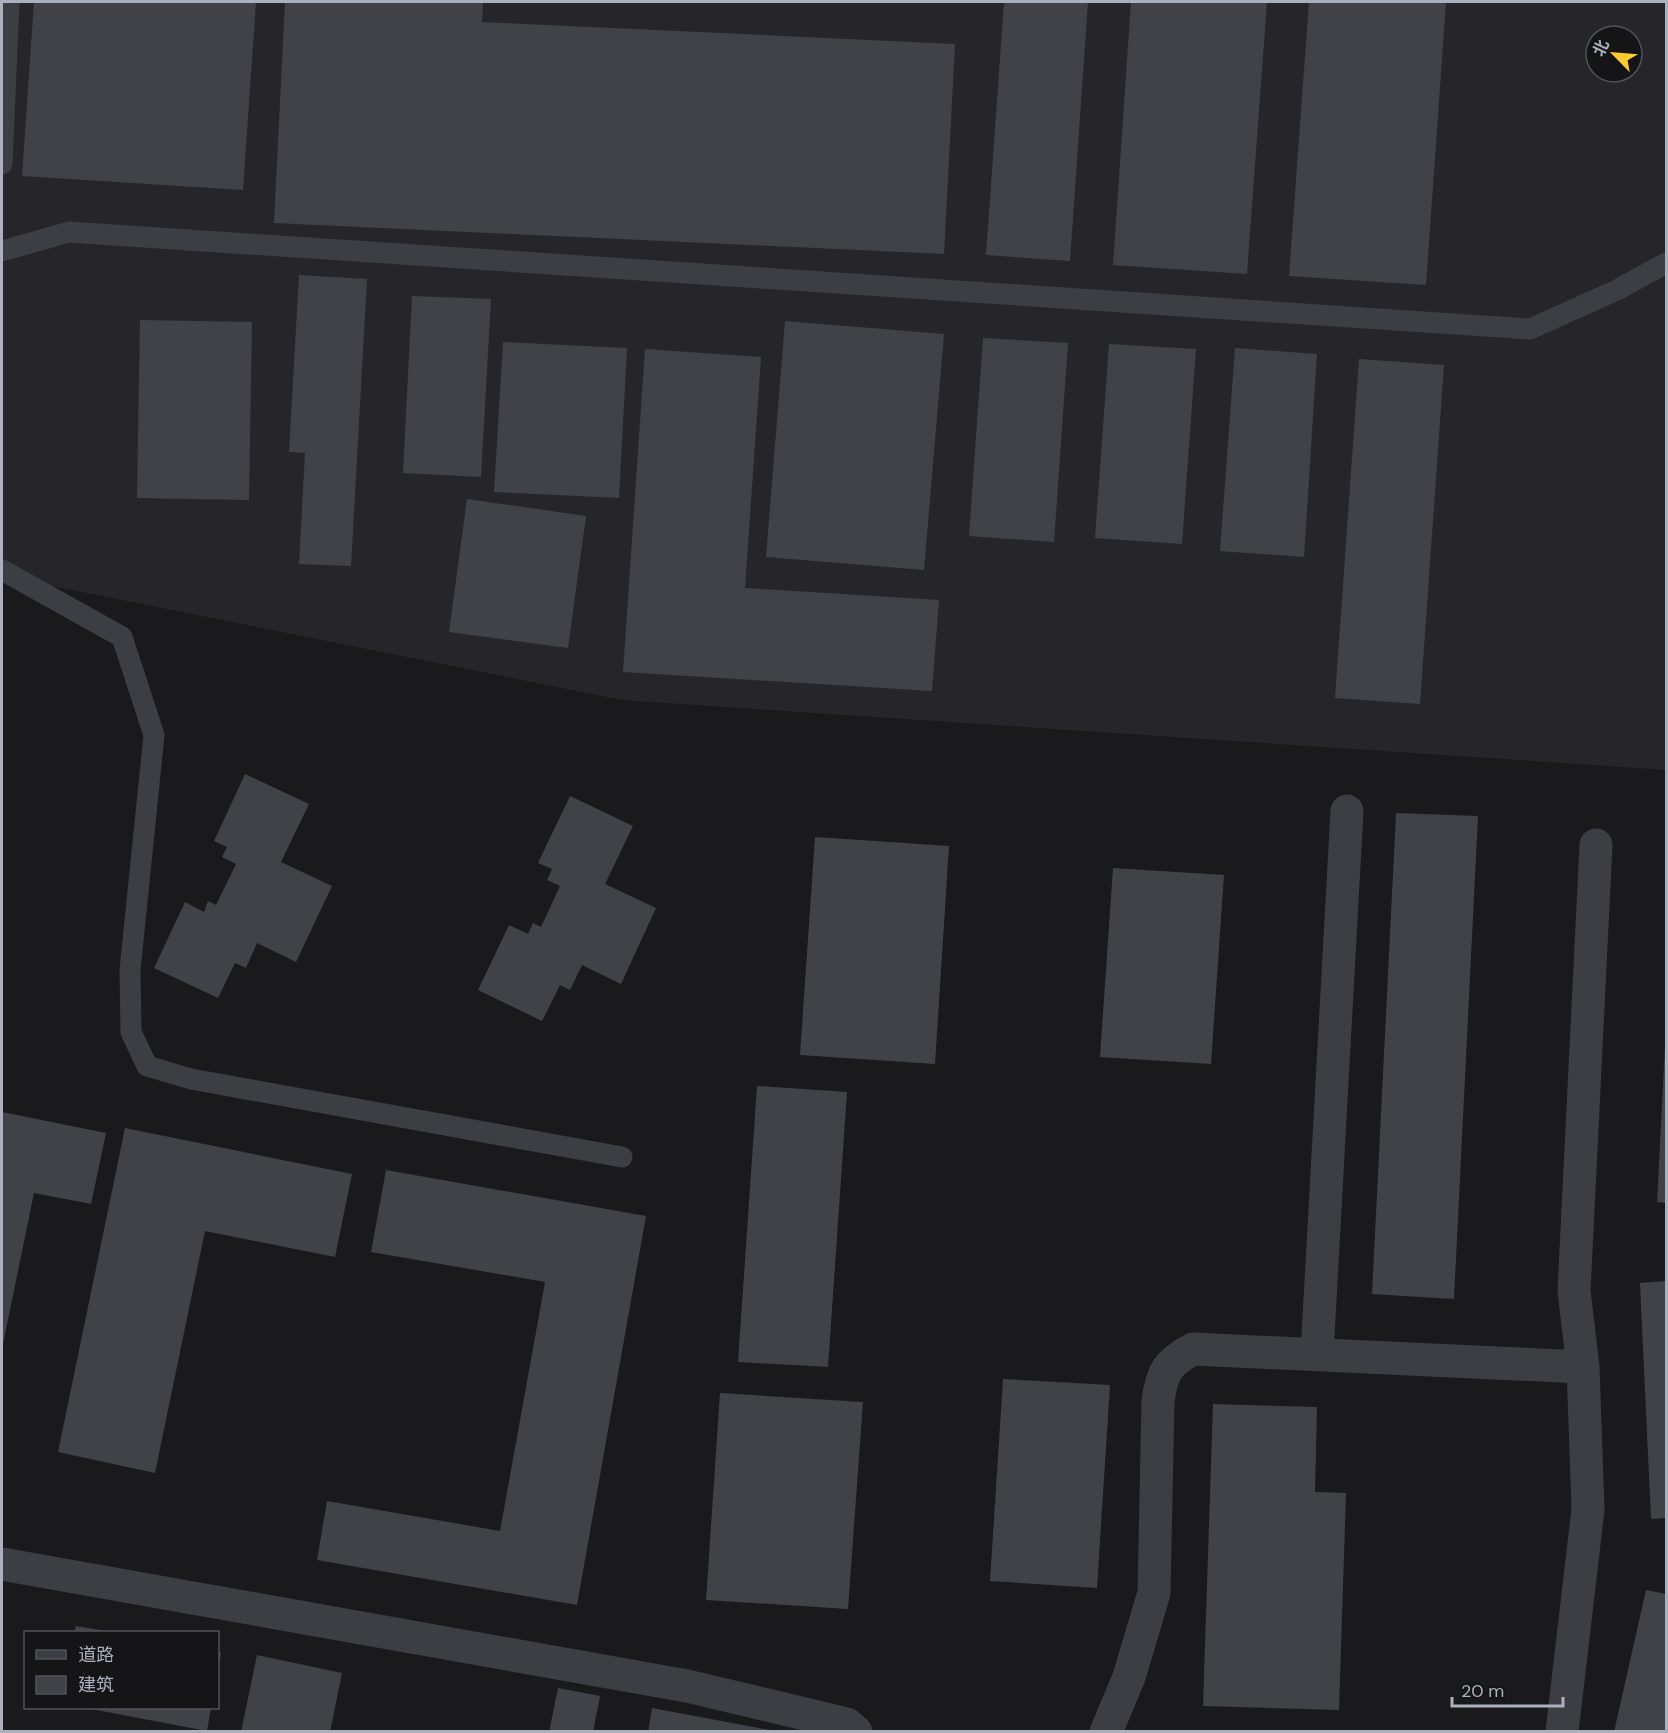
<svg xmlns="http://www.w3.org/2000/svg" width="1668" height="1733" font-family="'DM Sans','Noto Sans SC',sans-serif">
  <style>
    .built { fill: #26262a; fill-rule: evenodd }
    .building { fill: #414248 }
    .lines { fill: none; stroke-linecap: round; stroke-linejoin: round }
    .lane { stroke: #3d3d44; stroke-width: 21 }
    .street { stroke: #3d3d44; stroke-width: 33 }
  </style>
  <rect width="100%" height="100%" fill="#1a1a1d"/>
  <path class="built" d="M2,2H1666V770L622,700L2,576ZM1596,36H1632V72H1596Z"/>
  <path class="building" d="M34,2H256L243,190L22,176Z
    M285,2H483L482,22L955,44L944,254L274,223Z
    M1004,2H1088L1070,261L986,255Z
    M1131,2H1267L1247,274L1113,265Z
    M1309,2H1446L1426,285L1289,276Z
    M299,275L367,279L351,566L299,564L305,453L289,452Z
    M412,296L491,299L481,477L403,473Z
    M140,320L252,322L249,500L137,498Z
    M785,321L944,334L924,570L766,557Z
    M983,338L1068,343L1054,542L969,536Z
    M503,342L627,348L619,498L494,492Z
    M1109,344L1196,349L1182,544L1095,538Z
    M1235,348L1317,354L1304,557L1220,551Z
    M645,349L761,357L745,588L939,600L932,691L623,672Z
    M1359,359L1444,365L1420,704L1335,698Z
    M467,499L586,516L568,648L449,632Z
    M245,774L309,804L281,862L332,886L296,962L257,943L246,968L235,963L218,998L154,968L185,902L204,912L208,901L216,905L236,864L222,857L227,847L214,841Z
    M570,796L633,826L605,884L656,908L621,984L582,965L570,990L560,985L542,1021L478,990L509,925L528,934L533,923L541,927L560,886L547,880L552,869L538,863Z
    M1396,813L1478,816L1454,1299L1372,1294Z
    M815,837L949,846L935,1064L800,1055Z
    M1113,868L1224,875L1211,1064L1100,1057Z
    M1665,1046L1666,1203L1657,1202Z
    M757,1086L847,1092L828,1367L738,1362Z
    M2,1112L106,1133L91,1204L34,1193L3,1344Z
    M125,1128L352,1174L335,1257L205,1231L155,1473L58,1452Z
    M386,1170L646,1216L577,1605L317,1560L327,1501L500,1531L545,1282L371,1252Z
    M1666,1281V1518L1651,1519L1640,1283Z
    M1003,1379L1110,1385L1097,1588L990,1581Z
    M720,1393L863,1402L848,1609L706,1600Z
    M1213,1404L1317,1407L1315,1492L1346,1493L1339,1710L1203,1706Z
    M1646,1590L1666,1594V1732H1614Z
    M76,1626L106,1631V1632H74Z
    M218,1652H221L219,1667H218Z
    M257,1655L342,1673L330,1732H241Z
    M558,1688L600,1696L593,1732H549Z
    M86,1708H211L207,1731Z
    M652,1708L770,1730V1732H648Z"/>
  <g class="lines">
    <path class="lane" d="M2,164L9,2
      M2,251L69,232L1530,329L1617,290L1666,263
      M2,570L122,637L154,735L130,970L131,1032L147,1066L191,1079L622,1157"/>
    <path class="street" d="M1317,1354L1347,811
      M1583,1367L1574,1291L1596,845
      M2,1564L687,1686L847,1724L856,1732
      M1106,1732L1129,1677L1154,1593L1158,1401C1162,1372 1167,1363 1193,1349L1583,1367L1588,1509L1562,1732"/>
  </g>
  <rect width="1668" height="1733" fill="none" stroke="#abb0be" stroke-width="6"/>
  <rect x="24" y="1631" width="195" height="78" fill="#151518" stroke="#51535a" stroke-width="1.5"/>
  <rect x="36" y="1650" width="30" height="9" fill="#3d3d44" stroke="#51535a" stroke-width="1.5"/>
  <text x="78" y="1661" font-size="18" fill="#abb0be">道路</text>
  <rect x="36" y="1676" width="30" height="18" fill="#414248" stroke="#51535a" stroke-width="1.5"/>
  <text x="78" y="1691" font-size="18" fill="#abb0be">建筑</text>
  <g transform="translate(1614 54) rotate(295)"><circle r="28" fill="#151518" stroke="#51535a" stroke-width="1.5"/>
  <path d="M0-4.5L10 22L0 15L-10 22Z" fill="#ffca30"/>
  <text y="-9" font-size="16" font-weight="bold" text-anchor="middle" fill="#abb0be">北</text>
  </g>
  <path d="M1452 1697v9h111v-9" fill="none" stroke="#abb0be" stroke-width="3"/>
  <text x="1461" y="1697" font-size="18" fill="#abb0be" stroke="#151518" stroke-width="4.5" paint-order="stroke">20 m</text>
</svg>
